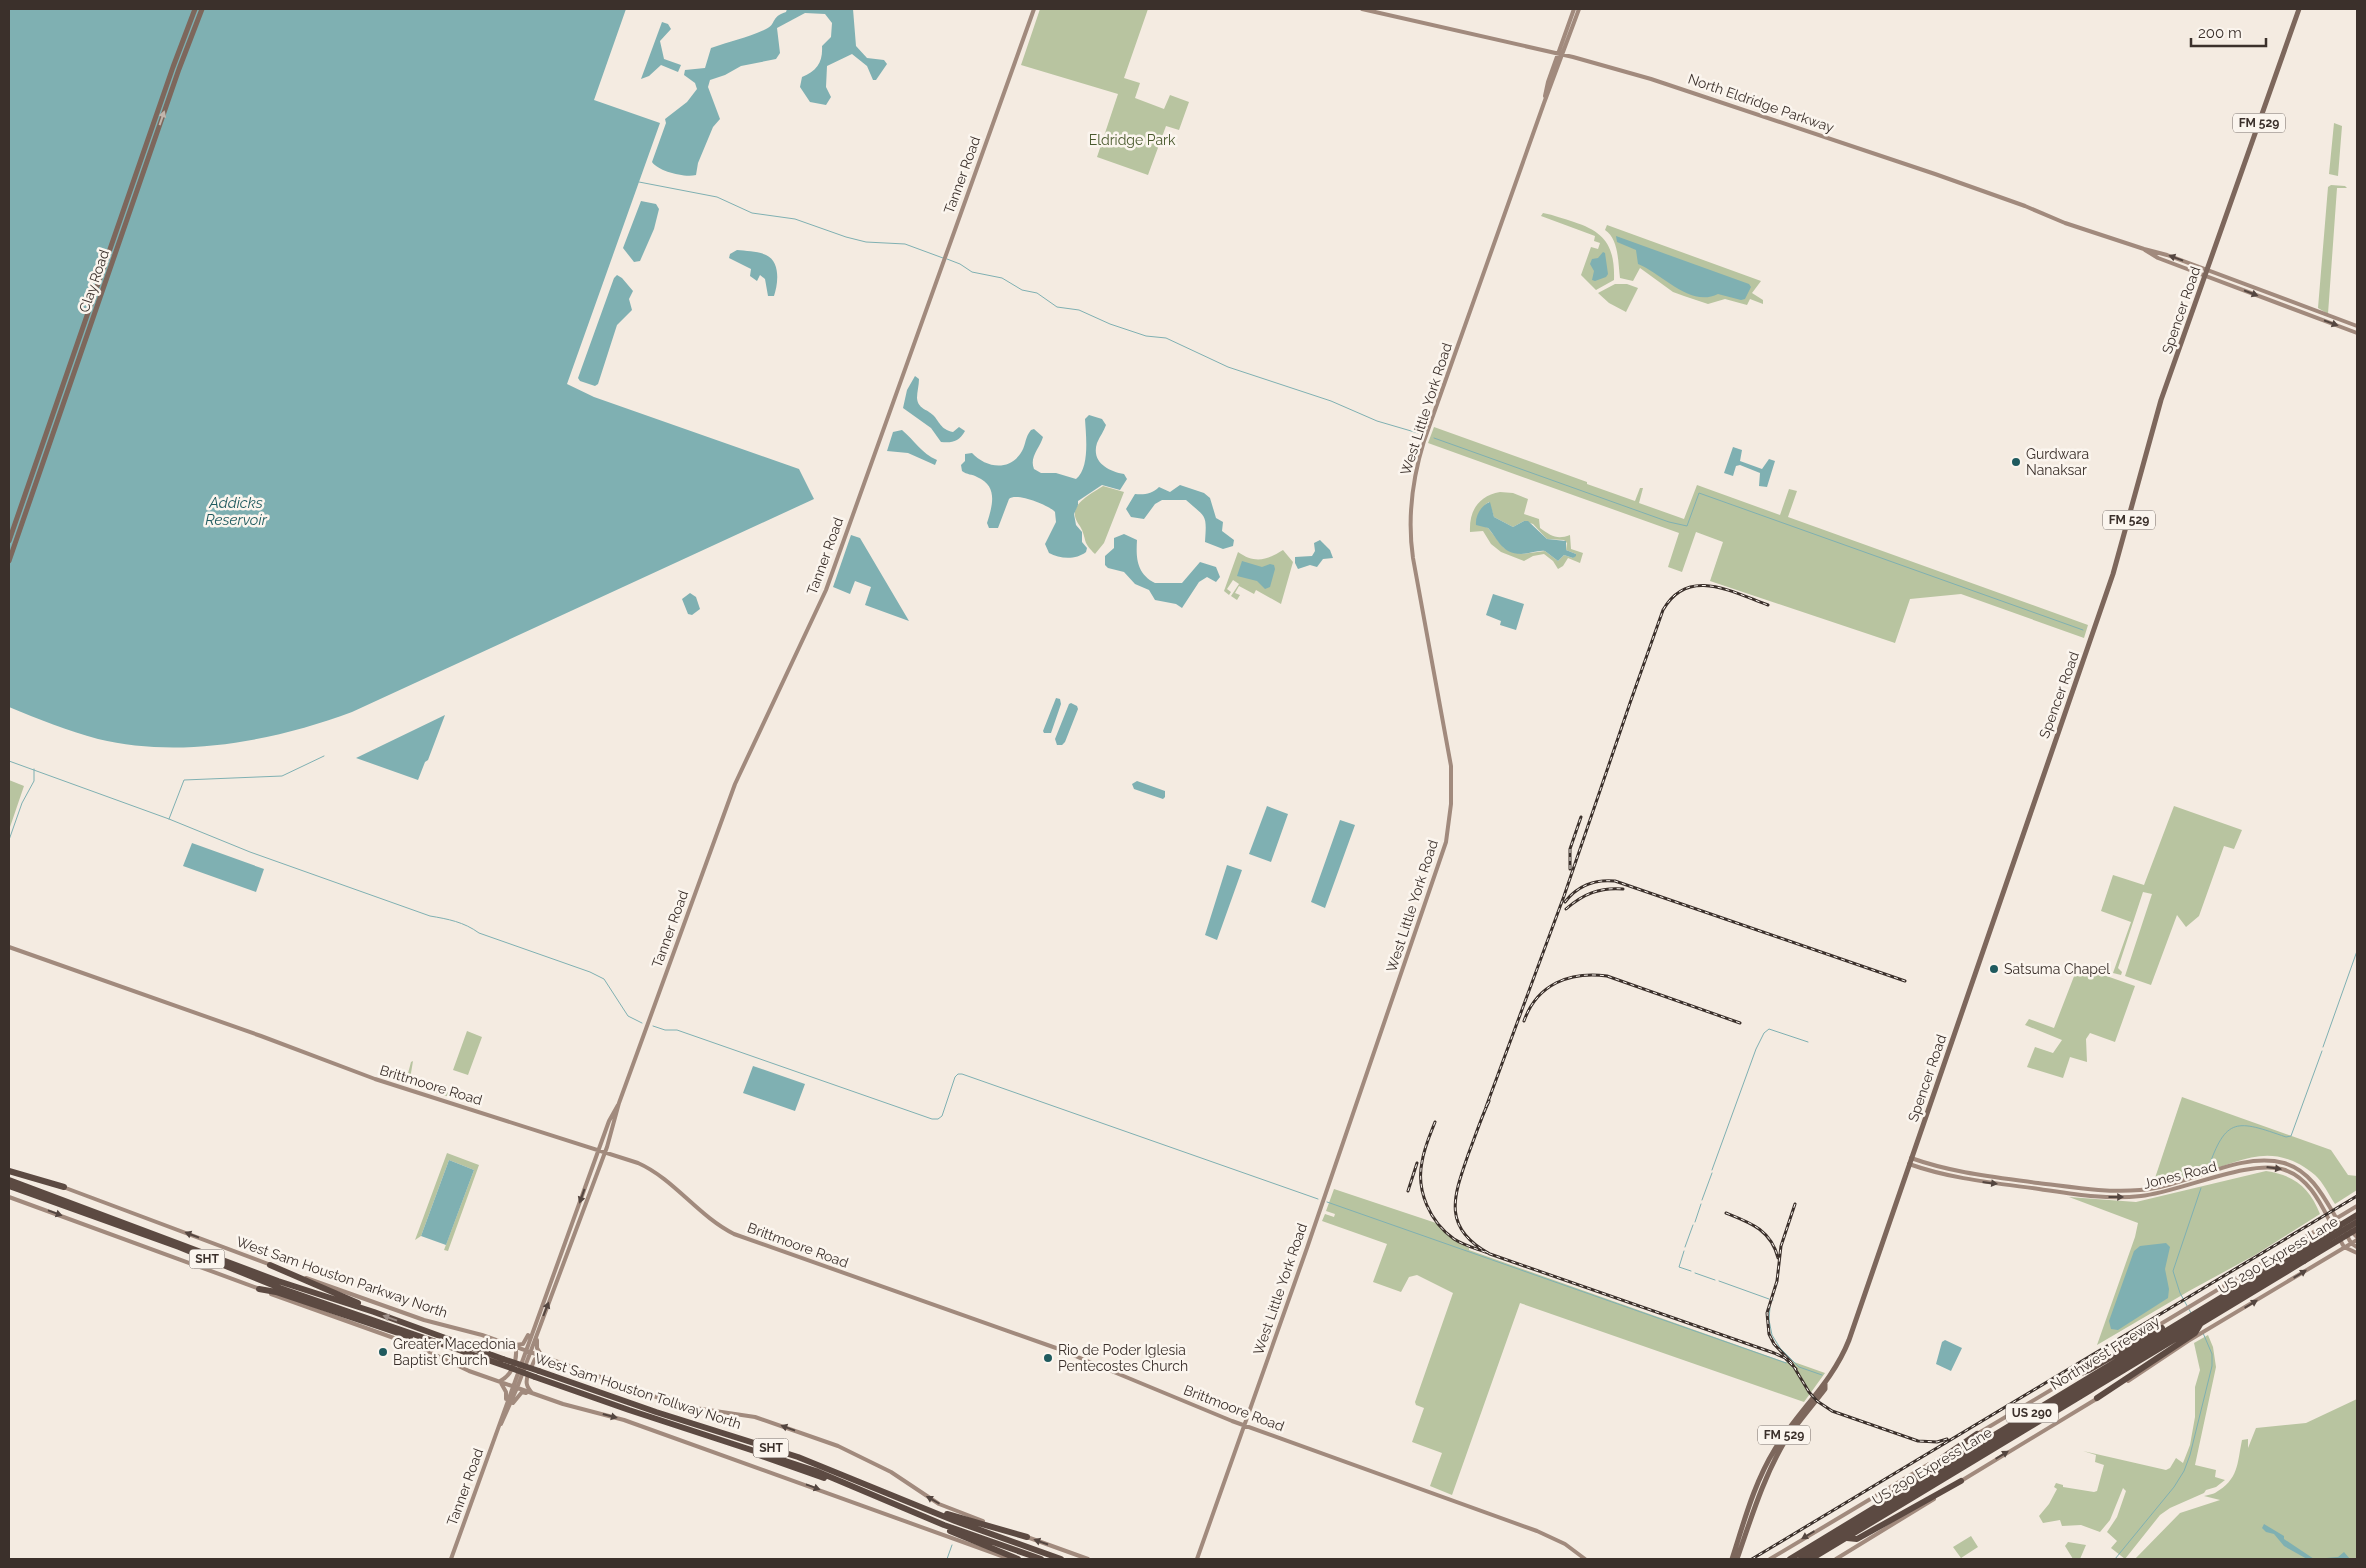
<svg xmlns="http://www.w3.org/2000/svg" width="2366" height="1568" font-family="Raleway,sans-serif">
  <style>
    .green { fill: #b8c4a0; fill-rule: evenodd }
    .water { fill: #7fb0b2 }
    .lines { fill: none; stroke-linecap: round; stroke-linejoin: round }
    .stream { stroke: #7fb0b2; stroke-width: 1 }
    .secondary { stroke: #a18a7d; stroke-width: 4 }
    .primary { stroke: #7d675c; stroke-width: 5 }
    .highway { stroke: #5c4a42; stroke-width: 6 }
    .rail-casing { stroke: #3b302b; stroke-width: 3 }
    .rail { stroke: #fbf5ee; stroke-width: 1; stroke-dasharray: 4; stroke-linecap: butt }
    .highway-bridge { stroke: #5c4a42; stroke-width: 6 }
    .oneway { fill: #c2b5ac }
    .oneway2 { fill: #544640 }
    .oneway3 { fill: #9c8e87 }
    .poi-dot { fill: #1f5a5e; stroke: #fbf5ee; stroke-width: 2 }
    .labels { text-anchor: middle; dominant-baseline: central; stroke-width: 5; stroke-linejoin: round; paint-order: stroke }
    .shield { fill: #fbf5ee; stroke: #756b66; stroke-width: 1 }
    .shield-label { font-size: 12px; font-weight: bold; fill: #3b302b }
    .street-label { font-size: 14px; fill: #3b302b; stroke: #fbf5ee }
    .park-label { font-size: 14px; fill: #4a5a2e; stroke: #fbf5ee }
    .poi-label { font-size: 14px; fill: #3b302b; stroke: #fbf5ee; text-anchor: start }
    .water-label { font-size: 15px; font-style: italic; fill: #1f5a5e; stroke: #fbf5ee }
  </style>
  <rect width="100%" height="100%" fill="#f4ebe1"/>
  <path class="green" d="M1040,9H1148L1124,78L1140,83L1135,98L1164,109L1170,95L1189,102L1179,130L1166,126L1148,175L1097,157L1118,94L1021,65Z
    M2334,123L2342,126L2338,176L2329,174Z
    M2331,185L2345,186L2347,188H2337L2328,314L2318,308L2328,187Z
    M1543,213C1554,215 1564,219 1574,222C1605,232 1615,246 1614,280L1596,290L1581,275L1591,247L1598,249L1600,243L1594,241L1595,236L1541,216Z
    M1607,225L1761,281L1752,293L1763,300V304L1750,299L1747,305L1725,299L1708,304L1684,296L1673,292L1640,268L1633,281L1620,278C1618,263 1619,239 1605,230Z
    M1615,284H1627L1638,288L1626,312L1609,303L1598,293Z
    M1434,427L1587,482V484L1635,501L1640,488H1643L1639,503L1684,519L1697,485L1780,515L1789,489L1797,491L1788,517L2088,625L2084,638L1961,594L1910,599L1895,643L1710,581L1723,542L1696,532L1682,572L1668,567L1679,533L1428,443Z
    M1103,486L1124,492L1104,543L1095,554C1083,542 1087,543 1082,530C1080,525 1076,522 1075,516C1072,503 1094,492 1103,486Z
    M1500,492L1513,493L1528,499L1524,514L1539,519L1540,528C1551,536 1557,540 1570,535L1571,549L1583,553L1580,563L1568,558L1563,566L1558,569L1553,561L1544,554L1533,556L1524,561L1501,552L1491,544L1483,531L1470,532C1469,511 1478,496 1500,492ZM1489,502L1494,517L1513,527L1524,521L1533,524L1547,539L1564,540L1567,543L1566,550L1576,554L1573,558L1564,555L1558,561L1545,551L1521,554L1511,551L1504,548L1488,528L1476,522L1486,504Z
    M1283,550L1293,562L1281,604L1256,590L1254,594L1239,586L1235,593L1240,595L1237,600L1231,596L1239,584L1233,580L1227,589L1231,592L1229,595L1224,591L1238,552C1255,564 1267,560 1283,550Z
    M9,780L24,786L9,830Z
    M2174,806L2242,830L2234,849L2224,846L2199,916L2186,927L2177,915L2151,985L2125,976L2152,894L2143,892L2118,968L2122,972L2121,975L2113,973L2131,922L2101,911L2113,875L2144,885Z
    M2078,966L2135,986L2115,1042L2090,1033L2086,1039L2087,1062L2070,1057L2063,1078L2027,1067L2035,1047L2053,1053L2062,1040L2025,1025L2029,1019L2054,1028Z
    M467,1031L482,1037L468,1075L453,1070Z
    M413,1061L410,1079L455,1094L453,1098L408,1084L406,1081L411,1062Z
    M2182,1097L2331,1150L2348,1175L2357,1176V1190L2335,1204C2329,1195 2323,1182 2315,1175C2272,1140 2243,1161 2199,1174C2184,1178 2168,1181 2153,1184Z
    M447,1153L479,1165L448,1251L444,1250L474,1170L449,1160L421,1236L415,1240Z
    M2266,1171C2294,1175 2310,1188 2320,1214L2255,1255L2189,1291L2097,1345L2135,1237L2138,1223L2069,1197L2136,1202Z
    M1334,1189L1436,1223L1451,1238L1469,1248V1250L1785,1362H1794L1825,1373L1804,1402L1520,1303L1452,1495L1430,1486L1442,1453L1412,1442L1424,1408L1416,1405L1415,1402L1453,1293L1417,1275L1409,1277L1401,1292L1373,1282L1387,1244L1322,1221L1325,1214L1334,1217L1335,1214L1326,1211Z
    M2208,1335L2213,1347L2216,1367L2195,1465L2216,1470L2215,1477L2225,1480L2216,1487L2206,1490L2204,1493L2170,1508L2160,1515L2125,1559L2111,1548L2117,1541L2107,1532L2117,1517L2126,1491L2123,1488L2110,1520L2100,1532L2081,1525L2062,1526L2060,1520L2043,1523L2039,1516L2049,1504L2057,1489L2054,1487L2056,1483L2063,1485V1487L2094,1492L2097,1491L2104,1465L2095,1462L2096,1455L2083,1451L2166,1470L2170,1468L2176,1458L2183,1463L2190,1445L2195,1417V1387L2200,1370L2194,1343Z
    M2357,1399V1559H2135L2180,1513L2220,1500L2204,1496C2208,1495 2213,1494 2215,1493C2239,1479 2237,1464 2242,1440L2248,1439V1448L2256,1428L2306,1423Z
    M1971,1536L1978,1547L1961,1558L1953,1547Z
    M2068,1542L2086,1545L2080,1559H2073L2065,1546Z"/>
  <path class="water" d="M9,9H626L594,100L660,123L567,384L594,397L799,469L814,499L352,712C274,741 181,759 98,739C68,731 38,719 9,707Z
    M787,9H853L856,46L867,58L884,60L887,64L876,80H873L867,66L852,54L827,66L826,87L831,97L826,105L810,102L800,87L802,77C817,71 823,62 822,46L831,37L832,23L825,14L805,13L777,28L780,53L776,59L741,66L725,75L710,80L708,87L720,119L713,127L698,163L696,175C684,178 658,171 652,162L666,123L665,119L687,102L697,89L695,83L684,75L685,70L705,68L711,48C730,41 748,38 766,29C777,24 770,17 786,12Z
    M662,22L668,24L671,29L660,41L664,59L681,65L678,72L661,65L649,76L641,79Z
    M641,201L656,204L659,209L654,229L640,261L634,262L623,248Z
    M1616,236L1749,284L1751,287L1745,299L1741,300L1718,294C1690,308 1663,274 1638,264L1636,250L1617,242Z
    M737,250C746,251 758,251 766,255C781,262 778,284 774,296H768L765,279L760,275L757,281L750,276L751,269L729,258L730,254Z
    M1603,252L1605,253L1608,274L1606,277L1595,281L1592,280L1594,271L1590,264L1592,259L1598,258Z
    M617,275L622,278L633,291L629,299L632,310L617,325L598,384L595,386L580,381L578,378L614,278Z
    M915,376L919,379C919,385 917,392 917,398C918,409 927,409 933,415C940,422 940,429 953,432L959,427L965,431C959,442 952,443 941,442L931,428L903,408L907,390Z
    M1089,415L1102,419L1106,425C1104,431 1100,436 1097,443C1091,462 1108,471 1124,474L1127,479L1120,490L1102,485L1078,501V505L1074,514L1076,525L1082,532V542L1087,548L1086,552C1076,560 1060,559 1049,553L1045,544L1056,522L1055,512C1049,505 1016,492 1009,499L998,528H989L987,523C992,507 999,486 977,477C972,474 967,475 962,471L961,465L965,461V454L972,453C986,468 1010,472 1022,451C1026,444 1025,437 1031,430L1034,429L1043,437C1040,448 1029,457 1034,469L1041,473H1056L1076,479C1090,468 1086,436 1085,419Z
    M902,430C915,441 921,453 937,460L935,465L908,453L887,451L893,432Z
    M1733,447L1742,450L1740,461L1762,469L1769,459L1775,461L1767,487L1759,486L1760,473L1740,465L1736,466L1733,476L1724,473Z
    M1180,485L1204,493L1210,498L1216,518L1223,522L1222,531L1234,540L1233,546L1223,549L1205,542C1207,513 1206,518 1186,500H1162L1155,504L1144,519L1131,517L1126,509L1135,494C1144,495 1152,494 1159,487L1170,492Z
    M1490,502L1494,517L1513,527L1524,521H1528L1547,539L1566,541V550L1576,554V556L1573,558L1564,555L1558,561L1545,551C1537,550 1530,554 1521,554C1502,554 1498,539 1488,528L1476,525C1475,516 1481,505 1490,502Z
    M1124,534L1137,540C1136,557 1136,573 1155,583H1182L1200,562L1216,567L1220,577L1216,582L1207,577L1199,582L1182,608L1176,604L1155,600L1149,590L1135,584L1124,572L1108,568L1105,565V556L1114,548V538Z
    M851,535L860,538L909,621L865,605L871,587L855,581L850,594L833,587Z
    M1320,540L1330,550L1333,558L1323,559L1317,567L1310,565L1298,569L1295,563V557L1312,556L1315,551L1314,543Z
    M1242,561L1262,567L1270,564L1274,565L1275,569L1270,587L1265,589L1257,581L1237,576Z
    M690,593L696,597L700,609L692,615L688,614L682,599Z
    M1493,594L1524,604L1516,630L1500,625L1501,621L1486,615Z
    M1056,698L1060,699L1061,704L1051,733H1044L1043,731Z
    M1071,703L1077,706L1078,709L1065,742L1062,745H1057L1055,739L1069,704Z
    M445,715L428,760L425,762L418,780L356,758Z
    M1137,781L1165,791V797L1163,799L1134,789L1132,784Z
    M1267,806L1288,814L1271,862L1249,854Z
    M1340,820L1355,825L1325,908L1311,902Z
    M192,843L264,869L256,892L183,866Z
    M1227,865L1242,870L1217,940L1205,935Z
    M753,1066L805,1084L795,1111L743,1093Z
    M449,1160L474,1170L446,1245L421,1236Z
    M2166,1243L2170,1247L2165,1269L2169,1289L2168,1298L2118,1330L2111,1329L2109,1321L2134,1251L2140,1246Z
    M1945,1340L1962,1348L1951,1371L1936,1364L1942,1342Z
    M2264,1524L2284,1536V1539L2314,1559L2338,1557L2344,1552L2350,1559H2307L2284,1546L2274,1534L2266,1532L2262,1528Z"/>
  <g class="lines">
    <path class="stream" d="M639,182L717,197L752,213L795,219L846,237L866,242L905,244L943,258
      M947,259L960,264L972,272L1002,278L1022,290L1037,293L1057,307L1079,310L1110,324L1146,336L1166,338L1228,367L1331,401L1377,421L1418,433
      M1434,438L1669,522L1687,526L1699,493L2083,630
      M9,761L169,819L250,852L430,916C448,919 464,922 479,933L590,972L604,979L628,1016L642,1023
      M169,819L184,780L282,776L324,756
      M9,840L22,803L34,781V769
      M653,1026L665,1030H677L932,1119H938L942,1116L955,1077L958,1074H962L1318,1199
      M2323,1047L2357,951
      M2208,1169C2226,1116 2237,1120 2286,1137L2291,1136L2322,1051
      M1712,1170L1756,1049L1764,1033L1769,1029L1808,1042
      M1702,1200L1712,1173
      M1327,1202L1786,1363
      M1695,1222L1701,1204
      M1685,1247L1693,1225
      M1684,1251L1679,1267L1691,1271
      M1695,1273L1715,1280
      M1719,1281L1769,1299
      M1772,1300H1773
      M1770,1307L1769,1320L1772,1335L1780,1348L1799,1367L1822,1375
      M2191,1313L2180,1293L2173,1271L2201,1188
      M947,1559L952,1545
      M2115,1559L2174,1487L2184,1471L2190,1455L2212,1366V1354L2203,1333"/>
    <path class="secondary" d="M1362,9L1573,57L1651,79L1935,174L2025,206L2065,223L2144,249L2167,255L2357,326
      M1545,96L1548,82L1574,9
      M2145,250L2158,258L2357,333
      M9,947L261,1036L375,1079L638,1163C674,1179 698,1216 734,1234L1056,1348L1232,1421L1537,1531L1565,1544L1585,1559
      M1911,1158C1953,1173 1995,1177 2038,1183C2072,1187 2106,1193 2140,1190C2187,1187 2238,1151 2284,1163C2314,1172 2326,1202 2341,1226
      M1909,1164C1951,1179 1995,1183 2039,1189C2073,1194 2106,1200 2141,1196C2180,1192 2251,1158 2285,1170C2311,1179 2322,1207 2334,1229
      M63,1187L271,1265
      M9,1197L260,1289
      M2351,1231L2357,1237
      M2346,1234L2351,1243L2357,1247
      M2339,1238L2344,1247L2357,1253
      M306,1278L424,1320L482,1335L665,1400L695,1408L755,1417L838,1446L891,1472L939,1504L983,1521
      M271,1294L419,1347L469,1371L512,1386L563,1404L624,1420L1010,1559
      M537,1340V1348L542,1356
      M515,1345L523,1344L528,1335
      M2114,1352L2357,1206
      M531,1368L535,1359L542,1356
      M528,1375C525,1383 527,1387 532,1393
      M500,1381C511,1376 517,1362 516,1350L512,1346
      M2128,1381L2188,1341L2357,1240
      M501,1383L506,1392V1399
      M513,1403L522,1392L526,1393
      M501,1424L517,1388L607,1147L619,1103L735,784L826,590L1034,9
      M1977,1434L2076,1375
      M1961,1481L2098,1398
      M1027,1537L1088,1559
      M451,1559L609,1121L618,1105
      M1197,1559L1307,1248L1446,842L1451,804V766L1413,558C1407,517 1412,480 1424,441L1544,103L1579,9
      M1770,1559L1929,1464
      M1836,1559L1934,1499"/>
    <path class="primary" d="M9,541L173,67L195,9
      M9,561L179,69L202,9
      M1732,1559C1744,1522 1754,1483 1775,1449C1799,1410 1832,1383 1849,1340L2113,574L2161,400L2299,9
      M1737,1559C1751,1519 1763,1478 1785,1441C1797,1423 1812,1406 1825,1389V1384"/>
    <path class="highway" d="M9,1171L64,1187
      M9,1180L278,1281L374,1312L503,1359
      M9,1186L179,1247L280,1288L511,1368
      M270,1265L358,1303
      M259,1289L276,1292L410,1337
      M539,1371L656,1412L798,1457L955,1521L1061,1559
      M2076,1375L2089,1370L2162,1328
      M535,1377L629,1410L816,1471L944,1525L1041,1559
      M2097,1398L2195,1333L2201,1323
      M756,1454L824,1478
      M1887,1498L1916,1476L1977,1434
      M947,1514L1027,1537
      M950,1531L1018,1559
      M1847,1538L1857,1539L1961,1481
      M1790,1559L2298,1251
      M1801,1559L2301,1256
      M1811,1559L2304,1261"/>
    <defs>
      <path id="rail" d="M1570,869V849L1581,817
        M1565,902C1577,886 1595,879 1615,881L1905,981
        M1566,909C1583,894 1600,887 1623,889
        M1524,1021C1537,984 1570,971 1607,976L1740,1023
        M1489,1101C1481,1118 1475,1137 1468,1155C1453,1198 1442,1228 1490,1254
        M1486,1107L1564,896L1630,703L1663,610C1688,566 1732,592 1768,605
        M1435,1122C1430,1135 1424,1148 1422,1162C1416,1191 1430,1222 1454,1239C1465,1246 1478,1249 1490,1254L1774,1353L1785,1358L1796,1369
        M1408,1191L1417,1163
        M1795,1204L1781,1246L1777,1281L1767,1313L1769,1334L1774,1344L1791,1362L1809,1392L1817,1401L1832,1411L1918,1441L1937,1442L1947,1439
        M1726,1213C1751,1223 1771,1230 1778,1258
        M1752,1559L2357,1196"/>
    </defs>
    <use href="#rail" class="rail-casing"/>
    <use href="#rail" class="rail"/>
    <path class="highway-bridge" d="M2298,1251L2357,1215
      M2301,1256L2357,1222
      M2304,1261L2357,1229
      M503,1359L539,1371
      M511,1368L535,1377"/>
  </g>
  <defs><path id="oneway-solid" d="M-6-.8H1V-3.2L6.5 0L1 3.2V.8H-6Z" transform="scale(1.25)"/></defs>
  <use class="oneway" href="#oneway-solid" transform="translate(162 118) rotate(-71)"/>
  <g class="oneway2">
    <use href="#oneway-solid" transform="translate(2176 258) rotate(-160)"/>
    <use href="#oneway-solid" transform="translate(2251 293) rotate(21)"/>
    <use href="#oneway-solid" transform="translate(2331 323) rotate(20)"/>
    <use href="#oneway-solid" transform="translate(2274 1168) rotate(8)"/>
    <use href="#oneway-solid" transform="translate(1990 1183) rotate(7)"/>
    <use href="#oneway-solid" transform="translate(582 1196) rotate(110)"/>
    <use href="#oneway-solid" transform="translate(2116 1197)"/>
    <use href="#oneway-solid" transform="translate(55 1213) rotate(20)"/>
    <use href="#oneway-solid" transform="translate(192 1235) rotate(-159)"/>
    <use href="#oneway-solid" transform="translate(2300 1274) rotate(-31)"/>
    <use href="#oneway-solid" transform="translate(2251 1304) rotate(-31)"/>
    <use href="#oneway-solid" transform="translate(546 1309) rotate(-69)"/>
    <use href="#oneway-solid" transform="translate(610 1416) rotate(15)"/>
    <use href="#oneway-solid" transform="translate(788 1428) rotate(-160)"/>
    <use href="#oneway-solid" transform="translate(2002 1455) rotate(-31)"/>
    <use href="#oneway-solid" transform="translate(813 1487) rotate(20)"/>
    <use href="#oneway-solid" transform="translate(933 1500) rotate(-150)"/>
    <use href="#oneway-solid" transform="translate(1808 1535) rotate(149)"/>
    <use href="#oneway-solid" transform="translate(1041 1542) rotate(-161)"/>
  </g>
  <use class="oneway3" href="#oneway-solid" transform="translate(390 1318) rotate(-160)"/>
  <g class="poi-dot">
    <circle cx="2016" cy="462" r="5"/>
    <circle cx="1994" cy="969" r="5"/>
    <circle cx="383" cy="1352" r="5"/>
    <circle cx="1048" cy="1358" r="5"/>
  </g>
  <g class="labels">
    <g class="shield">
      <rect x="2233" y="113.5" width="52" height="19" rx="4"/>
      <rect x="2103" y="510.5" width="52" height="19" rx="4"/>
      <rect x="189.5" y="1249.5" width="35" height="19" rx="4"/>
      <rect x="2006" y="1403.5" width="52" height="19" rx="4"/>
      <rect x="1758" y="1425.5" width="52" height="19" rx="4"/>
      <rect x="753.5" y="1438.5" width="35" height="19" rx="4"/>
    </g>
    <g class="shield-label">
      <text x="2259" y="123">FM 529</text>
      <text x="2129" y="520">FM 529</text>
      <text x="207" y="1259">SHT</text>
      <text x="2032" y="1413">US 290</text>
      <text x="1784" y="1435">FM 529</text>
      <text x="771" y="1448">SHT</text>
    </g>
    <g class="street-label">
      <text transform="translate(1761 103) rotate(19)">North Eldridge Parkway</text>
      <text transform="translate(962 175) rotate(-70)">Tanner Road</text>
      <text transform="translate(94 281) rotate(-71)">Clay Road</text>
      <text transform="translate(2181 310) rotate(-71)">Spencer Road</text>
      <text transform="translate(1426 409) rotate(-72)">West Little York Road</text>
      <text transform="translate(825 556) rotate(-70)">Tanner Road</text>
      <text transform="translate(2059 695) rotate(-70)">Spencer Road</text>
      <text transform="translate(1412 906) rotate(-72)">West Little York Road</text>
      <text transform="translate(670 929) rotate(-70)">Tanner Road</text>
      <text transform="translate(1927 1078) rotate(-71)">Spencer Road</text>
      <text transform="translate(431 1085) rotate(17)">Brittmoore Road</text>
      <text transform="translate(2180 1175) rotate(-14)">Jones Road</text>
      <text transform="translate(798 1245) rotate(20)">Brittmoore Road</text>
      <text transform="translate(2278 1255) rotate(-31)">US 290 Express Lane</text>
      <text transform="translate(342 1277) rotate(19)">West Sam Houston Parkway North</text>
      <text transform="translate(1280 1289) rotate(-71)">West Little York Road</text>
      <text transform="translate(2105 1353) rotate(-32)">Northwest Freeway</text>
      <text transform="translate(638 1391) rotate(18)">West Sam Houston Tollway North</text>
      <text transform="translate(1234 1408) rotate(21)">Brittmoore Road</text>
      <text transform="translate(1932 1466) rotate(-31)">US 290 Express Lane</text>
      <text transform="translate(465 1487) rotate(-70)">Tanner Road</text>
    </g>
    <g class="park-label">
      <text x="1132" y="140">Eldridge Park</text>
    </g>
    <g class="poi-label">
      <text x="2026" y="454">Gurdwara<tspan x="2026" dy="16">Nanaksar</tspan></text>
      <text x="2004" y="969">Satsuma Chapel</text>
      <text x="393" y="1344">Greater Macedonia<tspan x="393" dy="16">Baptist Church</tspan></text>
      <text x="1058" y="1350">Rio de Poder Iglesia<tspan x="1058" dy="16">Pentecostes Church</tspan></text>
    </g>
    <g class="water-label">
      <text x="236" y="503">Addicks<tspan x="236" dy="17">Reservoir</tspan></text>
    </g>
  </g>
  <rect width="2366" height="1568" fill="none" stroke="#3b302b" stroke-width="20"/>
  <path d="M2191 38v8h75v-8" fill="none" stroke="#3b302b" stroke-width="2.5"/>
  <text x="2198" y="38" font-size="15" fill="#3b302b" stroke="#fbf5ee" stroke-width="4" paint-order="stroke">200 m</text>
</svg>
